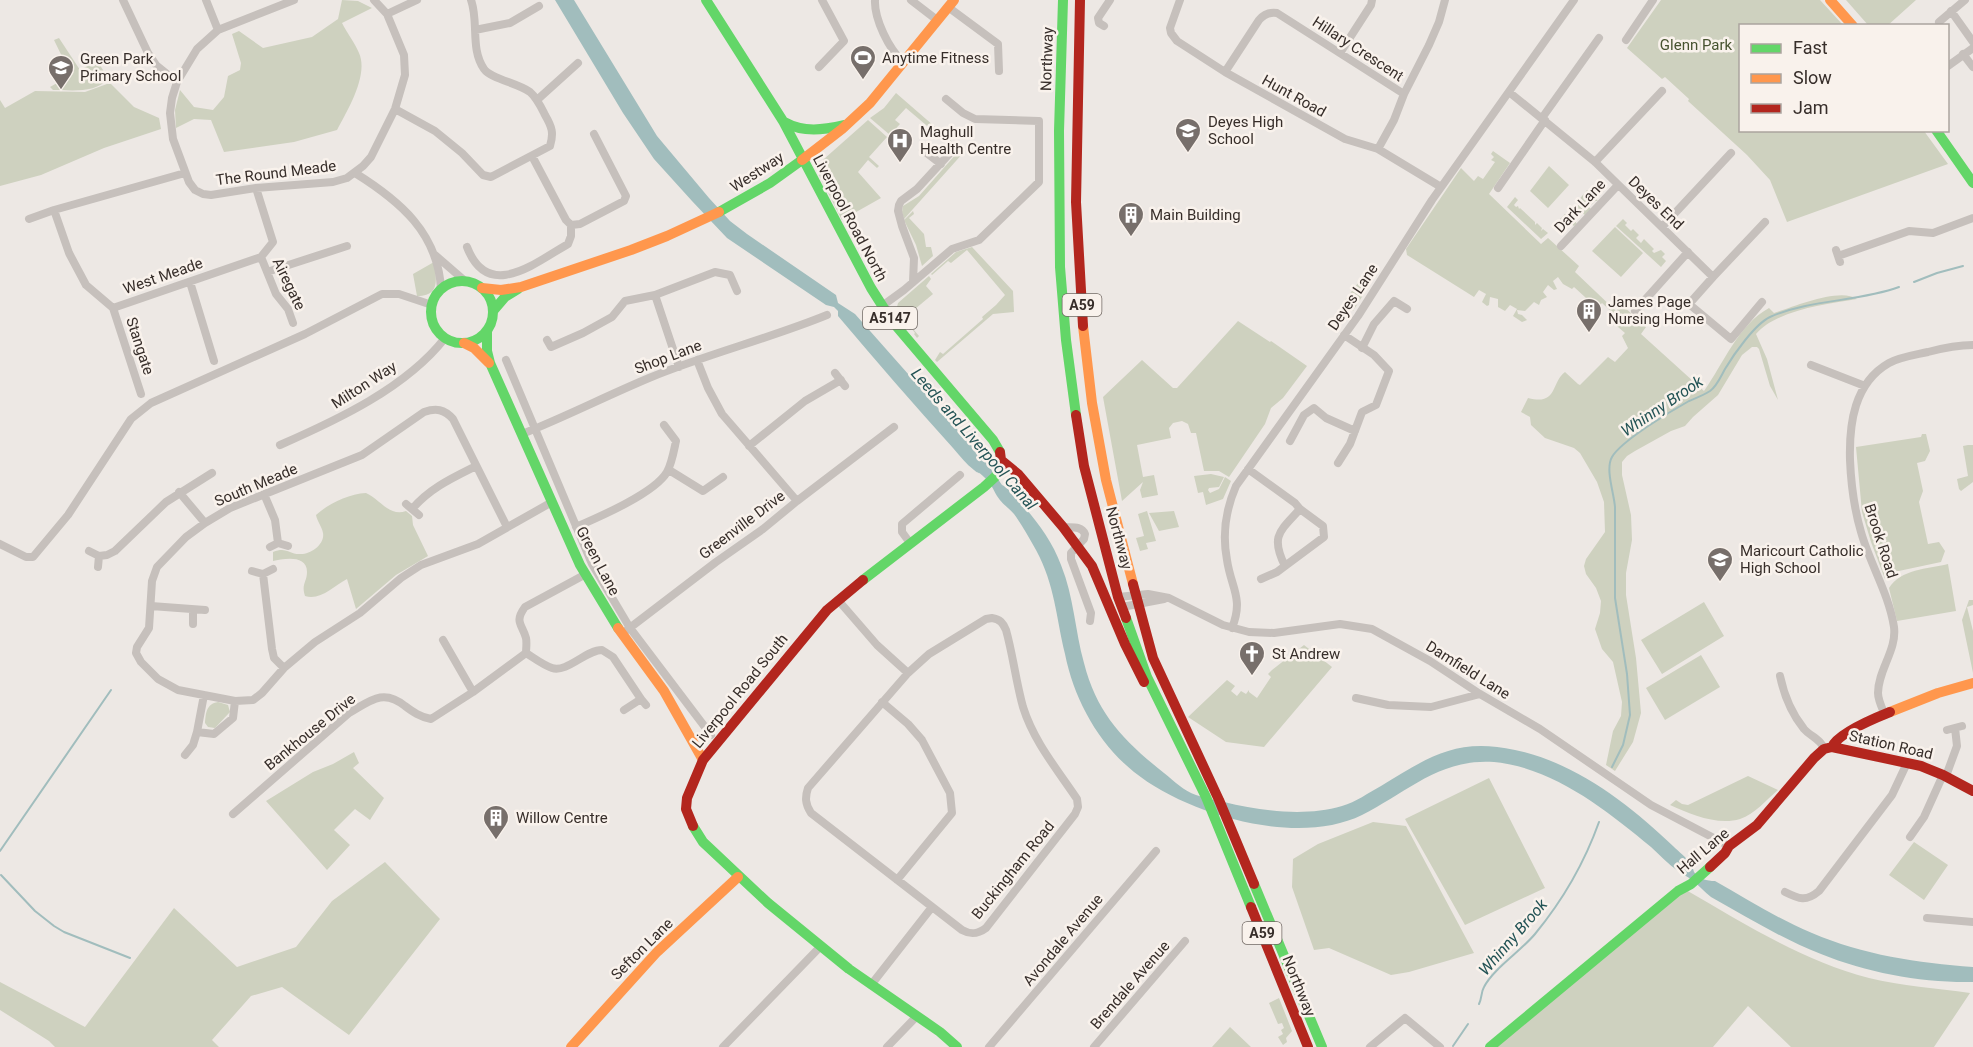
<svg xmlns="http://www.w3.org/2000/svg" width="1973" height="1047" font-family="Roboto,sans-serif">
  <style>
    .green { fill: #ced1bf }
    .water { fill: #a1bdbd }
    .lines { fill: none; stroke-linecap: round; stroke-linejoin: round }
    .stream { stroke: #a1bdbd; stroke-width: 2 }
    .street { stroke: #c6c0bc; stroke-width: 8 }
    .fast { stroke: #63d668; stroke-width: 10 }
    .slow { stroke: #ff974d; stroke-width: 10 }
    .jam { stroke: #b3261e; stroke-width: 10 }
    .labels { text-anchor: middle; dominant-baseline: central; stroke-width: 5; stroke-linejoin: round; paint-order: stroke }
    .shield { fill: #f9f2ec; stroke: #716964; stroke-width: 1.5 }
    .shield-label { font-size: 14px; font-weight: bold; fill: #372e2a }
    .park-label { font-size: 15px; fill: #475330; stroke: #f9f2ec }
    .street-label { font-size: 15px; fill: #372e2a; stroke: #f9f2ec }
    .poi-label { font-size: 15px; fill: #372e2a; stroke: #f9f2ec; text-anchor: start }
    .water-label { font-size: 16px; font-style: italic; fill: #235355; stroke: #f9f2ec }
  </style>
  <rect width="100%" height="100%" fill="#ede8e4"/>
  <path class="green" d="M342,0L358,1L372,8L342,23C347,33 355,43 359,53C369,75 347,111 337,130L294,142L224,152L211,120L194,119L176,128L175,110L180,90L194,107L213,110L224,97L228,76L240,70L241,63L232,34L239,31L263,48L312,37L338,19Z
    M1661,0H1820L1843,25L1740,26V130L1924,131L1948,164L1787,222L1770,180L1747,155L1688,101L1689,99L1665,77L1662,79L1627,48Z
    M1846,0H1916L1887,26L1868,25Z
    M59,38L80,70L96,61L98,62L108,78C97,94 70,90 53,90L50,87L71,75L54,40Z
    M107,84H111L134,107L159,118L161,129L104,148L41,175L0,186V100L5,108L35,91L85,92Z
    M896,93L949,139L946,142L906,108L895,120L900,124L890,135L870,118L884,108Z
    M868,120L887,137L869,157L879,166L877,168L868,160L858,172L881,198L842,220L819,175V166L824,159Z
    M950,140L964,152L904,219L902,212L903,206L919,196L957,153L948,142Z
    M1493,151L1510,163L1489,194L1541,244L1548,238L1579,266L1575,272L1616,311L1622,305L1646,327L1641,334L1704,391C1724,363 1738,325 1769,308L1774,313C1793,307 1840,287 1857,299C1826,304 1777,310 1756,334L1767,359L1778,400L1770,386L1759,349L1757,347H1752L1742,355L1718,395L1693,417L1685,426L1671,431L1635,451L1627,456L1622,462V475L1631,515L1632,540L1626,573V595L1636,658L1641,713L1633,742L1615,771L1606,765L1613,731L1621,716L1622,702L1613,662L1602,649L1595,629L1600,613L1601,601L1596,588L1586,574L1584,566L1586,559L1605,532L1604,502L1597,482L1580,453L1574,448L1545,438L1531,425L1530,417L1521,412L1528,398C1558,406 1551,382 1565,372L1578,384L1580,385L1608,357L1615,362L1628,348L1622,336L1625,333L1611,321L1616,316L1602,303L1597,308L1574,287L1572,289L1563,284L1558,277L1553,281L1557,289L1554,290L1548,285L1543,292L1547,297L1541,300L1539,305L1534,302L1525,311L1517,310L1518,314L1522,315L1527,320L1522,322L1513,316L1517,309L1510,305L1505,311L1498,307V299L1490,297L1489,305L1487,306L1482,302L1486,294L1479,290L1474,297L1407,255L1406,249L1461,168L1474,181L1478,176L1483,179L1495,162L1491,160L1494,157L1491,154Z
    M1549,166L1569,185L1548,208L1530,191Z
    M1587,190L1590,192L1588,195L1590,197L1592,195L1598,201H1595L1591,205L1586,201L1585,203L1591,209L1585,215L1578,210L1573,215L1577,219L1575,221L1577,224L1574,226L1567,221L1565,223L1560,219L1565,214L1567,216L1571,213L1569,210L1572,206L1575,208L1579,204L1577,202Z
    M1515,197L1518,200L1514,205L1516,207L1518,206L1519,209L1520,208L1535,222V225L1537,223L1542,228L1541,231L1543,229L1548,233L1541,239L1507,207Z
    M913,211L914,214L909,218L924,234L926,247H931L933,256L922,266L916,245L904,220Z
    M1623,219L1627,223L1625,225L1631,231L1633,229L1639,235L1636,238L1641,243L1644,239L1654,249L1652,251L1654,253L1661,250L1665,254L1662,257L1666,261L1661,267L1616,226Z
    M1615,227L1643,253L1621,277L1592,251Z
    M972,247L1013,291L1014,312L993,314L937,362L935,360L940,352L943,354L983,319L982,317L996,305L1005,295L967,250L951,263L948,261L932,275L931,274L956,252Z
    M434,262C436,278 441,296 417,296L413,274Z
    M929,276L931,279L926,286L933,294L909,314L913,318L908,323L919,336L917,338L914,334L915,333L912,329L910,330L896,311L898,303Z
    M1364,280L1372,281L1353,311L1346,306L1345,300L1358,283Z
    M1238,321L1270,342L1271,341L1307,366L1283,398L1271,408L1265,424L1229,477L1219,471H1204L1196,433H1191L1188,424L1182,421L1173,423L1169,428L1171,438L1137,445L1143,477L1154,475L1158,495L1142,498L1140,490L1143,482L1122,501L1103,397L1142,360L1173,388H1177Z
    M1922,434H1926L1930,451L1925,461L1917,463L1923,491L1919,502L1928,544L1939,542L1945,551L1941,562L1894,572L1885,579L1871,542L1862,512L1856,447L1921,437Z
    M1968,445H1973V482L1961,491L1959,489L1957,479L1968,476L1963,446Z
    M1211,474L1224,477L1219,487L1209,488L1208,490L1210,493L1219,489L1225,477L1231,481L1223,499L1206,505L1203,492L1198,493L1194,476Z
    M366,493C380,499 389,517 406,511L412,516L413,525L428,556L396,575L356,609L347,579C334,586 320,601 305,596C301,584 307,582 307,572C307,554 283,559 273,561V552C287,546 289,555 301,554C311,554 325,544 323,533C322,527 317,521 316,515C328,504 348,494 366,493Z
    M1147,511L1156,541L1146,543L1148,549L1140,551L1136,538L1144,536L1138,514Z
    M1174,511L1179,527L1159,531L1149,513Z
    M1948,564L1956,611L1897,621L1889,588C1901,569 1927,569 1948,564Z
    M1969,600H1973V605L1967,607L1973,631V673L1962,620Z
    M1704,602L1724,636L1662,674L1641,640Z
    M1304,645L1332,667L1264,747L1226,742L1188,717L1227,680L1235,686L1231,691L1237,696L1241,691L1246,694L1249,690V692L1257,698L1271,677L1268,674L1272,670Z
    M1701,655L1720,687L1665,720L1646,688Z
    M218,702L228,705L230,712L215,728L208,727L205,723C206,713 206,704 218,702Z
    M354,752L359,763L353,768L384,798L370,820L355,809L334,830L350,845L327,870L266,801L313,772L333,764Z
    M1748,776L1778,790C1766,800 1755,814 1740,819C1718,826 1690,814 1670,805L1676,800L1682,804L1688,805Z
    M1489,778L1545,888L1465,925L1405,819Z
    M1373,822L1406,826L1474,953L1409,972L1391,975L1329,948L1314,950L1292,887L1293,859L1318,844Z
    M1914,842L1948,865L1924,900L1889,875Z
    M385,862L440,919L349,1035L282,987L251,996L212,1040L219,1047H55L49,1041L0,1010V982L85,1027L174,908L237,967L296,947L332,901Z
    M1686,890C1745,924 1803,961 1869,978C1901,986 1937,988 1970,993L1934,1047H1791L1748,1006L1713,1047H1495Z
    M1279,998L1292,1031L1286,1038L1287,1042L1283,1045L1278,1037L1283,1034L1281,1030L1284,1028L1282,1023L1278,1024L1269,1003Z
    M1230,1027L1251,1047H1212Z"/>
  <path class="water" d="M555,0H574L657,136L709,198L730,221L747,234L836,295L838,303L855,314L986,462L1002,485L1006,487C1028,510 1050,535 1061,565C1074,597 1075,631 1084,663C1097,714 1124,741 1164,773C1174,781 1184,791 1196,795C1204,798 1214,800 1224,802C1261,811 1305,817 1342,806C1356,802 1368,793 1381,786C1429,757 1456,737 1515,750C1575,762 1630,805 1673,846C1679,852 1686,857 1690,863C1692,865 1693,869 1694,872C1699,879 1707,881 1715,881C1747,899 1778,919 1812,933C1863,955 1918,963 1973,967V982C1922,983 1868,973 1821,954C1782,939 1747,917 1711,897C1704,892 1700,886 1693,881C1689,877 1683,875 1678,871C1668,864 1660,855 1651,847C1606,810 1554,768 1494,762C1440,758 1406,793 1362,815C1297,847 1188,815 1134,772C1098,743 1074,699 1065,654C1056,617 1055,585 1036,550C1029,538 1022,525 1014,514C1009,508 1001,503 997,496C993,489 991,483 984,477C977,470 981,476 974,470C966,464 960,456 953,448C914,405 876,361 838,316V311L834,307L826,305L727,238L692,201L654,159L623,113Z"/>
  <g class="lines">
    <path class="stream" d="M1914,282L1937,273L1963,266
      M1612,767L1623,745L1630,715L1627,674L1615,598V507C1614,493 1605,469 1612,457C1621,441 1671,411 1689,401C1696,398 1704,395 1710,391C1717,386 1721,376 1725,369C1734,354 1755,324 1770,317C1811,299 1858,302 1899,287
      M0,851L111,690
      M1,875L35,911L54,926L64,932L130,958
      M1479,1004C1482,998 1481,992 1484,987C1493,969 1521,951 1535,934C1563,900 1584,864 1599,822
      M1453,1046L1468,1024"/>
    <path class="street" d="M123,0L148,53L156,65L177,82
      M206,0L218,30
      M294,0L218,30L197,49L177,82L172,98L170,113L173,139L189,182L195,190L203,194L211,195L256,188L333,182L347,178L363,166L371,157L395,109L405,75L404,55L387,14L374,0
      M875,0C874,19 889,49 903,62
      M911,0L937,20
      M1180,0L1170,28L1171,33L1177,41L1225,72L1345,139L1378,149L1441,187
      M948,7L998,44L999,71
      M1951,11L1973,42
      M387,14L417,0
      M1939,22L1965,0
      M1104,26L1099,23L1098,18L1110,0
      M475,30L510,23L539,6
      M1626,40L1653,0
      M1340,53L1371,5L1372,0
      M1963,54L1973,67
      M1948,66L1973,48
      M819,67L844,41L822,0
      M1225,72L1259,20C1264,14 1270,12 1277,13L1404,94
      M1509,92L1595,162L1713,277L1689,304L1731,339L1762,302
      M537,100L578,63
      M395,109L435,131L462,153L483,175L491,177L550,146C554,133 552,127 545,115C541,107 537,98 530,92C518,83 491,79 484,69C470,49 479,22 471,0
      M1542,118L1599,38
      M1378,149L1394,120L1404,94L1429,45L1439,22L1445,0
      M923,150L941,164
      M532,156L566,220L571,225L580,224L624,201L626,196L594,134
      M1595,162L1662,91
      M355,173C400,201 438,233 441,289
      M1498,188L1545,120
      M54,210L69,253L86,285L113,308
      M29,219L54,210L185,173
      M1662,227L1731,153
      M1561,246L1618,185
      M467,247C488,302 535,263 568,244L571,236V225
      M1836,250L1840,262
      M435,255L465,281
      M1838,256L1909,231L1933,233L1973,218
      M261,257L276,294L288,309L293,323
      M267,272L347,246
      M1713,277L1765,222
      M190,282L214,361
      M913,282L914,258L902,226L898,211L899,205L901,201L917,189L951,152
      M655,295L715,272L730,275L737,291
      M882,306L904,290L952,249L979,240L1039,182V121L975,119L963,113L946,99
      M113,308L261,257L273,242L256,188
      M113,308L141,394
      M1635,311L1688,252
      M547,340L551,347L583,333L612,317L625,301L655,295L679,367
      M1362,348L1374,324L1394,301L1407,309
      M506,360L592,564L630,628L711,735
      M1811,365L1865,386
      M835,373L845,386
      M522,434C565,417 606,396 649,378C707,354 768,339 827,315
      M1290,441L1304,415L1314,408L1326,418L1355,431
      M280,445C337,420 406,388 445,338
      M749,446L805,401L841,380
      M1338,463L1350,444L1362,412L1376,405L1389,371L1374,355L1344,335
      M1248,469L1295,503L1300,509L1323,526L1324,537L1285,566C1270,536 1280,531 1300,509
      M669,470L703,491L723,477
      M179,492L205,523
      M264,494L275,520L278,543
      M797,501L894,427
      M406,504L419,515
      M412,509C430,488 452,478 476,466
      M507,527L453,419C444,409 436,408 424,412L362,455L230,508L205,523L186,537L157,567L152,581L149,628L137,647L136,653L141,662L158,679L178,690L235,701L253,700L262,693L284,668L315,642L360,613L401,578L421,565L478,544L552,502
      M576,527C599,517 655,493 667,472C672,463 674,450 676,441L664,425
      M1063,527C1071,528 1081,525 1085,534L1084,539L1071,553V559L1091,613L1090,621
      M910,543L902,532V524L960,475
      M0,544L26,557H33L68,515L131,419L151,403L305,334L382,294H399L432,305
      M270,547L278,543L288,546
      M89,551L99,556L98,567
      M99,556L107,555L115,551L166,502L212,473
      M252,571L263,574L273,569
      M263,574L272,649L274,658L284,668
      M1261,579L1277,572L1285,566
      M1118,597L1148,594L1169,598L1223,625L1249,632L1274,633L1340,624L1372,629L1430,661L1480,694L1540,729L1651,805L1729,846
      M838,600L877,645L908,673
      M151,606L205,610
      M1122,607L1164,599
      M992,618C1000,619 1003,623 1006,630C1013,655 1016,682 1023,707C1034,742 1057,769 1077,799L1078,807L1075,814L986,928C978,934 971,935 962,930L811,813C805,804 805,797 808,788L908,673L929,654L986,619Z
      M193,624V610
      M1232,628C1244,598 1231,588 1227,560C1222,534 1226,509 1236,486L1358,316L1432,200L1574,0
      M627,630L716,562L763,529L797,501L722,414L708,388L697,360
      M443,640L473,692L526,653C526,649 527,643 526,638C522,624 514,622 525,607L586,574
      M526,653C534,658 543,665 552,668C567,673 586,650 602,650L613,657L641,699
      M1780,676C1784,695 1792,714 1804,729C1810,736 1822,740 1824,749
      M204,695L197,732L214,734L233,718L235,701
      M1356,698L1388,705L1431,707L1480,694
      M882,702L908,724L922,740L950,793L952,813L897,880
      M624,710L641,699L646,705
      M1885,715C1882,708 1878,700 1878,693C1878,670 1897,650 1894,627C1889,594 1870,564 1861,532C1854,508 1851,484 1850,460C1849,424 1854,383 1889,363C1900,357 1915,355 1928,352C1943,348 1958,345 1973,345
      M1947,730L1962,726
      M185,755L193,745L197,732
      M1946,776L1957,746L1955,728
      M233,814L349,713C370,701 383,688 405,706C413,712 420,717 431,719L473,692
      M1910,837L1924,817L1943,775
      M1785,892C1799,899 1806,902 1819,891L1892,795L1907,763
      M1927,918L1973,922
      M871,985L932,907
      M723,1047L820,947
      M887,1047L917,1016
      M989,1047L1156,851
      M1094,1047L1185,941
      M1370,1047L1405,1018L1440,1047"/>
    <path class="fast" d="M706,0L783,121L871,288L892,321L993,440L1000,452
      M1063,0L1059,131L1060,267L1066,340L1076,415
      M784,122C804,133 823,130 845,125
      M1936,130L1973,183
      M719,212L770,183L802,160
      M431 312a31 31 0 1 1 62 0a31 31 0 1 1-62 0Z
      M493,311L505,297L518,289
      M487,331V351L490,363L580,565L618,628
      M863,580L984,487L996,476L1001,460
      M1126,618L1147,677L1206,797L1251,907
      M693,826L703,842L768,903L849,969L940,1032L957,1047
      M1254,884L1322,1047
      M1490,1047L1678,891L1691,884L1710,867"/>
    <path class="slow" d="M1830,0L1853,26
      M802,160L842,129L870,103L954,0
      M482,288L501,290L521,287L631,250L667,236L719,212
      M1083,326L1092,403L1106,480L1133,584
      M464,343L474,348L489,363
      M618,628L664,691L703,760
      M1890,712L1938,693L1973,683
      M571,1047L657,952L738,877"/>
    <path class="jam" d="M1080,0L1076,202L1083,326
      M1076,415L1084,466L1118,597L1126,618
      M1000,452L1001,460L1018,474L1063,527L1092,566L1125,644L1144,682
      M1133,584L1153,658L1219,800L1254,884
      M1832,747L1921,766L1943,775L1973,791
      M693,826L686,809L687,798L703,760L827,610L863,580
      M1710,867L1725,853L1729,846L1757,825L1814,758L1824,749L1832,747C1838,733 1875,718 1890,712
      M1251,907L1308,1047"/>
  </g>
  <defs>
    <symbol id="stadium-pin" viewBox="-11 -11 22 30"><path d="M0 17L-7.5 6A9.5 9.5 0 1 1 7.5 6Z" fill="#776f6b" stroke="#f9f2ec"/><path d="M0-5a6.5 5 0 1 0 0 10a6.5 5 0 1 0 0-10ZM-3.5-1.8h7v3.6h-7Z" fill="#fff"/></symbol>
    <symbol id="school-pin" viewBox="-11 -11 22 30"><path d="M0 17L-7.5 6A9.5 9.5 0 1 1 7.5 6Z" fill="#776f6b" stroke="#f9f2ec"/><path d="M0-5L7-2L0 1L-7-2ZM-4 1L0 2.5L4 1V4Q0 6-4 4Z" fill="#fff"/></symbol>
    <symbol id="hospital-pin" viewBox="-11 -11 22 30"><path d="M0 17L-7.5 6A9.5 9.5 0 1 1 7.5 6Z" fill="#776f6b" stroke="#f9f2ec"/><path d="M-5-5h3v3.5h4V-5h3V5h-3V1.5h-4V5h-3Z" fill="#fff"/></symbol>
    <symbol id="building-pin" viewBox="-11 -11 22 30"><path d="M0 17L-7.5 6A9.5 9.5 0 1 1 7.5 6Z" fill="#776f6b" stroke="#f9f2ec"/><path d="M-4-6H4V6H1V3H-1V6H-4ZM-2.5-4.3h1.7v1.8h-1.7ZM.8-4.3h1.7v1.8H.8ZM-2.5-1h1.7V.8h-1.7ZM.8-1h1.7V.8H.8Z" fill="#fff"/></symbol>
    <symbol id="church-pin" viewBox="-11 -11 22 30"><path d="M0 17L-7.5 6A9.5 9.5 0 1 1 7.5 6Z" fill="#776f6b" stroke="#f9f2ec"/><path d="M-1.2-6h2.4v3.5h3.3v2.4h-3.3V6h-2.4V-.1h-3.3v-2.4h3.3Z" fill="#fff"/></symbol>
  </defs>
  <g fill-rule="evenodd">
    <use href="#stadium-pin" x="848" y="43" width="30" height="40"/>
    <use href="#school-pin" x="46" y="53" width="30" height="40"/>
    <use href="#school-pin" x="1173" y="116" width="30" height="40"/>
    <use href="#hospital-pin" x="885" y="126" width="30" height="40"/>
    <use href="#building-pin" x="1116" y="200" width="30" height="40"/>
    <use href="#building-pin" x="1574" y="296" width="30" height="40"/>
    <use href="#school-pin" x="1705" y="545" width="30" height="40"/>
    <use href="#church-pin" x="1237" y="639" width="30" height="40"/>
    <use href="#building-pin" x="481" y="803" width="30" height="40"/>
  </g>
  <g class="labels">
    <g class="shield">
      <rect x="1062.5" y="294" width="39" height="22" rx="4.5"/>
      <rect x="863" y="307" width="54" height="22" rx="4.5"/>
      <rect x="1242.5" y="922" width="39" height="22" rx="4.5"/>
    </g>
    <g class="shield-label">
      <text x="1082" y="305">A59</text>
      <text x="890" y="318">A5147</text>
      <text x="1262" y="933">A59</text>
    </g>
    <g class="park-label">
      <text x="1696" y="45">Glenn Park</text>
    </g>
    <g class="street-label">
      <text transform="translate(1358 49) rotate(33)">Hillary Crescent</text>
      <text transform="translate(1047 59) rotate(-88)">Northway</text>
      <text transform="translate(1294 96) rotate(29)">Hunt Road</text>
      <text transform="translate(757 172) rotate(-33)">Westway</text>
      <text transform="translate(276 173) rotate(-7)">The Round Meade</text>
      <text transform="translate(1656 203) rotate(44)">Deyes End</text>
      <text transform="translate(1580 206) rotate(-47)">Dark Lane</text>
      <text transform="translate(850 218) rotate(62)">Liverpool Road North</text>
      <text transform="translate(163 276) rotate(-19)">West Meade</text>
      <text transform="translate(289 284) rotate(64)">Airegate</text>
      <text transform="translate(1353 297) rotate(-56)">Deyes Lane</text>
      <text transform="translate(140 346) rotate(72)">Stangate</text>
      <text transform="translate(668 357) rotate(-21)">Shop Lane</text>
      <text transform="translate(364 385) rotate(-33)">Milton Way</text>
      <text transform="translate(256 485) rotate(-23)">South Meade</text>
      <text transform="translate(742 525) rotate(-37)">Greenville Drive</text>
      <text transform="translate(1119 538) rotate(75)">Northway</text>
      <text transform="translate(1881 541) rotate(72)">Brook Road</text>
      <text transform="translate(598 561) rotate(62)">Green Lane</text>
      <text transform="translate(1468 670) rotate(32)">Damfield Lane</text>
      <text transform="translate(740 691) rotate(-51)">Liverpool Road South</text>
      <text transform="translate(310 732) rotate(-39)">Bankhouse Drive</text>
      <text transform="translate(1891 745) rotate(13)">Station Road</text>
      <text transform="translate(1703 851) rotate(-40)">Hall Lane</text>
      <text transform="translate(1013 870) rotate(-51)">Buckingham Road</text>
      <text transform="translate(1063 940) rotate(-50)">Avondale Avenue</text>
      <text transform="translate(642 949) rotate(-45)">Sefton Lane</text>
      <text transform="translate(1130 985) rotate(-49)">Brendale Avenue</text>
      <text transform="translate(1299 986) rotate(68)">Northway</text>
    </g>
    <g class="poi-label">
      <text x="882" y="58">Anytime Fitness</text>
      <text x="80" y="59">Green Park<tspan x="80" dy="17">Primary School</tspan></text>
      <text x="1208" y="122">Deyes High<tspan x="1208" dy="17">School</tspan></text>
      <text x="920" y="132">Maghull<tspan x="920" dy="17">Health Centre</tspan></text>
      <text x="1150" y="215">Main Building</text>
      <text x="1608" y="302">James Page<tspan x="1608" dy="17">Nursing Home</tspan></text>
      <text x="1740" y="551">Maricourt Catholic<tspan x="1740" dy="17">High School</tspan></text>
      <text x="1272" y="654">St Andrew</text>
      <text x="516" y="818">Willow Centre</text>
    </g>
    <g class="water-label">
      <text transform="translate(1662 406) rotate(-34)">Whinny Brook</text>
      <text transform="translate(974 439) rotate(49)">Leeds and Liverpool Canal</text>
      <text transform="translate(1513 937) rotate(-49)">Whinny Brook</text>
    </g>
  </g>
  <rect x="1739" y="24" width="210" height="108" fill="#f9f2ec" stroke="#aba49e" stroke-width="1.5"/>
  <rect x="1751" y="44" width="30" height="9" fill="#63d668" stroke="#aba49e" stroke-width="1.5"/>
  <text x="1793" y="54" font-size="18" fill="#372e2a">Fast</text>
  <rect x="1751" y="74" width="30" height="9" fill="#ff974d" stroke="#aba49e" stroke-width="1.5"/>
  <text x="1793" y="84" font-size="18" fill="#372e2a">Slow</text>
  <rect x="1751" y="104" width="30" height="9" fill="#b3261e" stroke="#aba49e" stroke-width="1.5"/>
  <text x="1793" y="114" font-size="18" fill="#372e2a">Jam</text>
</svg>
